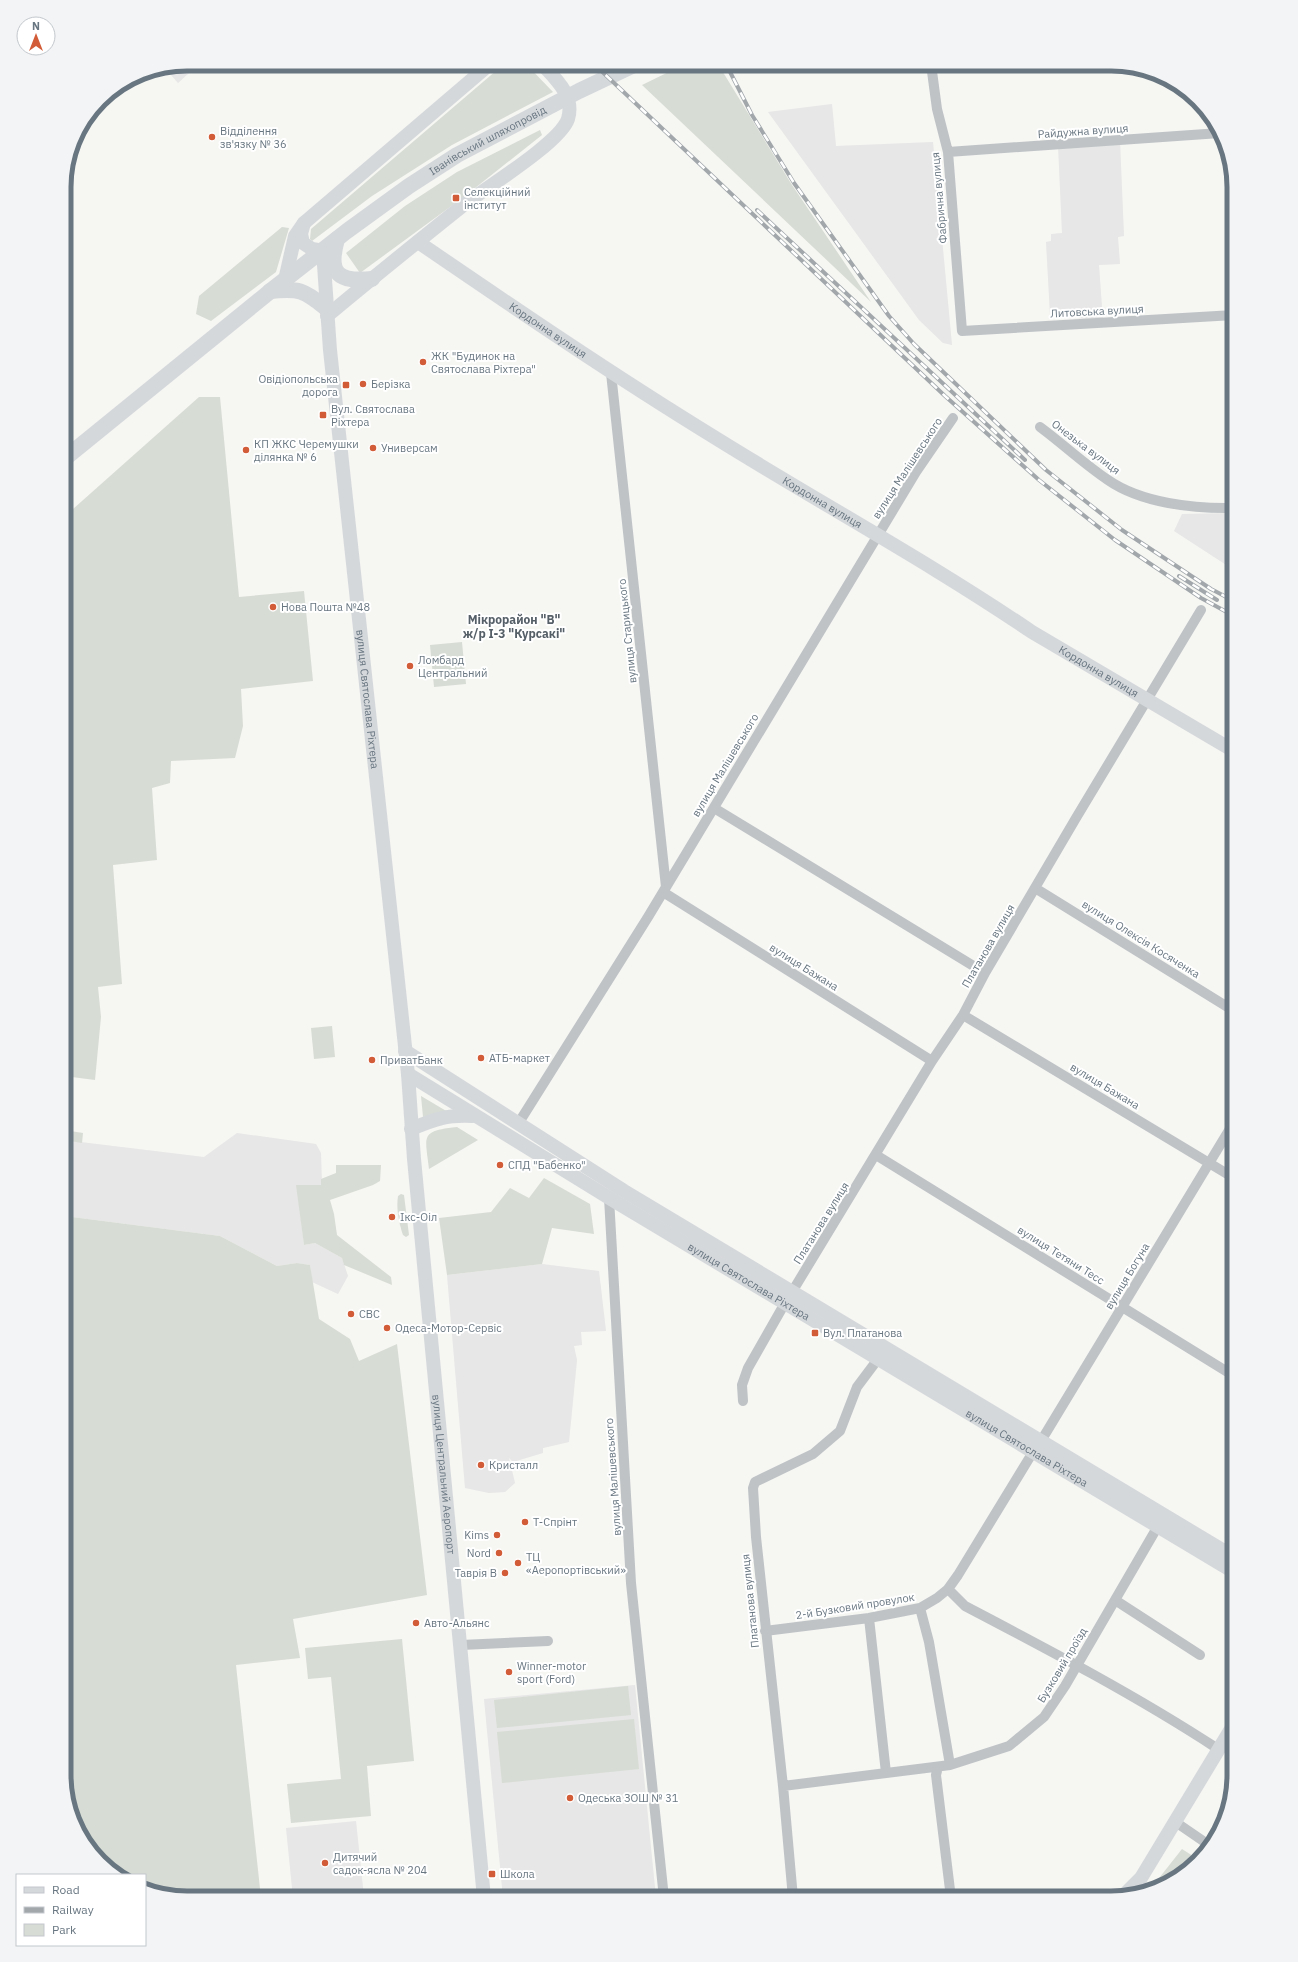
<svg xmlns="http://www.w3.org/2000/svg" width="1298" height="1962" font-family="'IBM Plex Sans',sans-serif">
  <style>
    .built { fill: #e6e7e6 }
    .green { fill: #d7dcd4 }
    .lines { fill: none; stroke-linecap: round; stroke-linejoin: round }
    .street { stroke: #bfc3c6; stroke-width: 10 }
    .secondary { stroke: #d5d8db; stroke-width: 14 }
    .primary { stroke: #d5d8db; stroke-width: 16 }
    .rail-casing { stroke: #a1a7ab; stroke-width: 4 }
    .rail { stroke: #fff; stroke-width: 2.5; stroke-dasharray: 8; stroke-linecap: butt }
    .poi-dot { fill: #d25c37; stroke: #fff; stroke-width: 1.5 }
    .labels { text-anchor: middle; dominant-baseline: central; stroke-width: 4; stroke-linejoin: round; paint-order: stroke }
    .poi-label { font-size: 11px; fill: #687681; stroke: #fff; text-anchor: start }
    .street-label { font-size: 11px; fill: #687681; stroke: #fff }
    .neighbourhood-label { font-size: 12px; font-weight: bold; fill: #555f67; stroke: #fff }
    .rim { fill: none; stroke: #687681; stroke-width: 5 }
  </style>
  <rect width="100%" height="100%" fill="#f6f6f3"/>
  <path class="built" d="M187,64H199L178,83L165,68Z
    M832,104L836,146L933,142L952,345L943,343L919,320L768,112Z
    M1120,141L1124,236L1118,237L1120,264L1099,265L1103,321L1050,315L1046,242L1051,241V234L1062,233L1058,145Z
    M1234,513V570L1174,531L1182,514Z
    M237,1133L316,1144L321,1153L322,1185H297L304,1245L315,1243L342,1258L348,1276L338,1294L312,1282L310,1265L297,1263L277,1266L220,1236L64,1216V1140L204,1157Z
    M542,1264L599,1271L606,1331L581,1332L582,1345L574,1346L577,1360L569,1442L543,1448V1453L513,1462L509,1458L515,1483L505,1492L489,1493L465,1488L447,1275Z
    M635,1685L656,1898H503L484,1699Z
    M356,1821L364,1897L293,1898L286,1828Z"/>
  <path class="green" d="M504,64H526L553,92L452,145L372,196L312,241L310,239L311,229Z
    M685,64H718L792,185L871,302L642,85Z
    M540,130L542,135L465,196L360,273L346,253L405,206L457,172Z
    M282,227L289,228L276,272L211,321L196,314L199,296Z
    M199,397H220L239,597L304,591L313,681L241,689L243,726L235,758L171,761L170,783L152,788L157,860L113,865L122,984L98,987L101,1017L95,1080L64,1076V517Z
    M462,642L466,684L434,687L430,645Z
    M332,1026L335,1057L314,1059L311,1028Z
    M421,1096L448,1112L423,1117Z
    M457,1127L478,1140L429,1169C425,1135 420,1131 457,1127Z
    M64,1130L83,1133L82,1143L64,1140Z
    M336,1165H381L380,1181L373,1185L330,1200L334,1214L337,1235L391,1277L392,1285L344,1265L342,1258L315,1243L304,1245L296,1185H321V1179L336,1173Z
    M544,1178L590,1204L594,1234L552,1228L542,1264L447,1275L439,1218L491,1212L510,1188L529,1198Z
    M401,1194L404,1195L409,1235L406,1237L403,1235C399,1223 396,1209 398,1196Z
    M64,1216L220,1236L277,1266L297,1263L310,1265L319,1319L350,1339L359,1361L397,1344L427,1595L293,1619L300,1658L236,1665L261,1898H179L145,1887V1875H119L80,1836L64,1775Z
    M402,1639L414,1761L367,1766L371,1816L291,1823L287,1784L341,1779L331,1677L308,1679L305,1648Z
    M628,1686L631,1715L497,1728L494,1700Z
    M634,1719L639,1769L502,1783L497,1732Z
    M1182,1849L1196,1858L1172,1882L1152,1887Z"/>
  <g class="lines">
    <path class="street" d="M931,64L937,109L948,152L962,331L1234,315
      M948,152L1220,133
      M611,373L666,887
      M1040,427C1063,444 1084,464 1108,480C1141,503 1194,509 1234,508
      M714,808L985,973
      M1035,888L1234,1011
      M663,892L932,1061
      M963,1015L1234,1178
      M518,1124L648,917L916,472L953,418
      M876,1155L1234,1376
      M609,1198L631,1583L664,1898
      M792,1292L932,1061L963,1015L985,973L1076,818L1201,610
      M743,1401L742,1385L748,1368L785,1303
      M1041,1441L1234,1122
      M948,1589L965,1606C1051,1651 1137,1696 1218,1749
      M1115,1600L1158,1526
      M920,1608L929,1642L950,1765
      M869,1618L886,1773
      M765,1631L869,1618L920,1608L937,1598L948,1589L958,1575L1033,1452
      M461,1645L548,1641
      M938,1767L936,1775L951,1898
      M783,1786L950,1765L1009,1746L1044,1717L1065,1686L1115,1600L1200,1655
      M1174,1821L1209,1845
      M793,1898L783,1786L756,1537L753,1488L755,1482L813,1454L840,1431L857,1387L878,1359"/>
    <g class="secondary">
      <path id="s1" d="M304,223L301,234L303,243L312,249L323,251L330,350L408,1074L414,1159L484,1898"/>
      <path id="s2" d="M418,242C516,309 613,375 714,437C820,503 929,562 1032,632L1234,751"/>
      <path d="M285,280L295,236L304,223L490,64"/>
      <path d="M327,316C371,279 416,243 461,207C484,189 560,143 568,119C575,96 556,79 542,64"/>
      <path d="M405,1051L624,1191L1234,1557"/>
      <path id="s3" d="M408,1074L616,1202L1234,1572"/>
      <path d="M411,1129C435,1119 446,1115 472,1116"/>
      <path d="M1124,1895L1141,1878L1234,1724"/>
    </g>
    <g class="primary">
      <path d="M337,239C327,275 339,282 372,279"/>
      <path d="M270,291C299,288 304,290 326,308"/>
      <path id="s4" d="M64,459L273,289L347,231L409,186L457,155L579,91L636,64"/>
    </g>
    <defs>
      <path id="rail" d="M594,64L945,396L1039,480L1115,540L1201,598L1234,616
        M726,64L752,115L794,183L889,316L914,344L1046,470L1122,530L1211,589L1234,601
        M757,210L1025,460
        M1179,576L1217,600"/>
    </defs>
    <use href="#rail" class="rail-casing"/>
    <use href="#rail" class="rail"/>
  </g>
  <g class="poi-dot">
    <circle cx="212" cy="137" r="4"/>
    <rect x="452" y="194" width="8" height="8" rx="2"/>
    <circle cx="423" cy="362" r="4"/>
    <circle cx="363" cy="384" r="4"/>
    <rect x="342" y="381" width="8" height="8" rx="2"/>
    <rect x="319" y="411" width="8" height="8" rx="2"/>
    <circle cx="373" cy="448" r="4"/>
    <circle cx="246" cy="450" r="4"/>
    <circle cx="273" cy="607" r="4"/>
    <circle cx="410" cy="666" r="4"/>
    <circle cx="481" cy="1058" r="4"/>
    <circle cx="372" cy="1060" r="4"/>
    <circle cx="500" cy="1165" r="4"/>
    <circle cx="392" cy="1217" r="4"/>
    <circle cx="351" cy="1314" r="4"/>
    <circle cx="387" cy="1328" r="4"/>
    <rect x="811" y="1329" width="8" height="8" rx="2"/>
    <circle cx="481" cy="1465" r="4"/>
    <circle cx="525" cy="1522" r="4"/>
    <circle cx="497" cy="1535" r="4"/>
    <circle cx="499" cy="1553" r="4"/>
    <circle cx="518" cy="1563" r="4"/>
    <circle cx="505" cy="1573" r="4"/>
    <circle cx="416" cy="1623" r="4"/>
    <circle cx="509" cy="1672" r="4"/>
    <circle cx="570" cy="1798" r="4"/>
    <circle cx="325" cy="1863" r="4"/>
    <rect x="488" y="1870" width="8" height="8" rx="2"/>
  </g>
  <g class="labels">
    <g class="poi-label">
      <text x="220" y="131">Відділення<tspan x="220" dy="13">зв'язку № 36</tspan></text>
      <text x="464" y="192">Селекційний<tspan x="464" dy="13">інститут</tspan></text>
      <text x="431" y="356">ЖК "Будинок на<tspan x="431" dy="13">Святослава Ріхтера"</tspan></text>
      <text x="338" y="379" text-anchor="end">Овідіопольська<tspan x="338" dy="13">дорога</tspan></text>
      <text x="371" y="384">Берізка</text>
      <text x="331" y="409">Вул. Святослава<tspan x="331" dy="13">Ріхтера</tspan></text>
      <text x="254" y="444">КП ЖКС Черемушки<tspan x="254" dy="13">ділянка № 6</tspan></text>
      <text x="381" y="448">Универсам</text>
      <text x="281" y="607">Нова Пошта №48</text>
      <text x="418" y="660">Ломбард<tspan x="418" dy="13">Центральний</tspan></text>
      <text x="489" y="1058">АТБ-маркет</text>
      <text x="380" y="1060">ПриватБанк</text>
      <text x="508" y="1165">СПД "Бабенко"</text>
      <text x="400" y="1217">Ікс-Оіл</text>
      <text x="359" y="1314">СВС</text>
      <text x="395" y="1328">Одеса-Мотор-Сервіс</text>
      <text x="823" y="1333">Вул. Платанова</text>
      <text x="489" y="1465">Кристалл</text>
      <text x="533" y="1522">Т-Спрінт</text>
      <text x="489" y="1535" text-anchor="end">Kims</text>
      <text x="491" y="1553" text-anchor="end">Nord</text>
      <text x="526" y="1557">ТЦ<tspan x="526" dy="13">«Аеропортівський»</tspan></text>
      <text x="497" y="1573" text-anchor="end">Таврія В</text>
      <text x="424" y="1623">Авто-Альянс</text>
      <text x="517" y="1666">Winner-motor<tspan x="517" dy="13">sport (Ford)</tspan></text>
      <text x="578" y="1798">Одеська ЗОШ № 31</text>
      <text x="333" y="1857">Дитячий<tspan x="333" dy="13">садок-ясла № 204</tspan></text>
      <text x="500" y="1874">Школа</text>
    </g>
    <g class="street-label">
      <text transform="translate(1083 131) rotate(-4)">Райдужна вулиця</text>
      <text stroke="none"><textPath href="#s4" startOffset="531">Іванівський шляхопровід</textPath></text>
      <text transform="translate(939 198) rotate(-95)">Фабрична вулиця</text>
      <text transform="translate(1097 311) rotate(-3)">Литовська вулиця</text>
      <text stroke="none"><textPath href="#s2" startOffset="157">Кордонна вулиця</textPath></text>
      <text transform="translate(1086 447) rotate(37)">Онезька вулиця</text>
      <text transform="translate(907 468) rotate(-57)">вулиця Малішевського</text>
      <text stroke="none"><textPath href="#s2" startOffset="481">Кордонна вулиця</textPath></text>
      <text transform="translate(627 631) rotate(-96)">вулиця Старицького</text>
      <text stroke="none"><textPath href="#s2" startOffset="805">Кордонна вулиця</textPath></text>
      <text stroke="none"><textPath href="#s1" startOffset="493">вулиця Святослава Ріхтера</textPath></text>
      <text transform="translate(725 765) rotate(-59)">вулиця Малішевського</text>
      <text transform="translate(1141 939) rotate(32)">вулиця Олексія Косяченка</text>
      <text transform="translate(988 946) rotate(-60)">Платанова вулиця</text>
      <text transform="translate(804 967) rotate(32)">вулиця Бажана</text>
      <text transform="translate(1105 1086) rotate(31)">вулиця Бажана</text>
      <text transform="translate(821 1223) rotate(-58)">Платанова вулиця</text>
      <text transform="translate(1061 1255) rotate(32)">вулиця Тетяни Тесс</text>
      <text transform="translate(1127 1276) rotate(-59)">вулиця Богуна</text>
      <text stroke="none"><textPath href="#s3" startOffset="399">вулиця Святослава Ріхтера</textPath></text>
      <text stroke="none"><textPath href="#s3" startOffset="723">вулиця Святослава Ріхтера</textPath></text>
      <text stroke="none"><textPath href="#s1" startOffset="1272">вулиця Центральний Аеропорт</textPath></text>
      <text transform="translate(613 1477) rotate(-94)">вулиця Малішевського</text>
      <text transform="translate(750 1601) rotate(-96)">Платанова вулиця</text>
      <text transform="translate(855 1606) rotate(-9)">2-й Бузковий провулок</text>
      <text transform="translate(1062 1665) rotate(-59)">Бузковий проїзд</text>
    </g>
    <g class="neighbourhood-label">
      <text x="514" y="619">Мікрорайон "В"<tspan x="514" dy="14">ж/р I-3 "Курсакі"</tspan></text>
    </g>
  </g>
  <path d="M0 0H1298V1962H0ZM187 71H1111A116 116 0 0 1 1227 187V1775A116 116 0 0 1 1111 1891H187A116 116 0 0 1 71 1775V187A116 116 0 0 1 187 71Z" fill="#f3f4f5" fill-rule="evenodd"/>
  <path class="rim" d="M187 71H1111A116 116 0 0 1 1227 187V1775A116 116 0 0 1 1111 1891H187A116 116 0 0 1 71 1775V187A116 116 0 0 1 187 71Z"/>
  <rect x="16" y="1874" width="130" height="72" fill="#ffffff" stroke="#c3c8cd"/>
  <rect x="24" y="1887" width="20" height="6" fill="#d5d8db" stroke="#c3c8cd"/>
  <text x="52" y="1894" font-size="12" fill="#687681">Road</text>
  <rect x="24" y="1907" width="20" height="6" fill="#a1a7ab" stroke="#c3c8cd"/>
  <text x="52" y="1914" font-size="12" fill="#687681">Railway</text>
  <rect x="24" y="1924" width="20" height="12" fill="#d7dcd4" stroke="#c3c8cd"/>
  <text x="52" y="1934" font-size="12" fill="#687681">Park</text>
  <g transform="translate(36 36)"><circle r="19" fill="#ffffff" stroke="#c3c8cd"/>
  <path d="M0-3L7 15L0 10L-7 15Z" fill="#d25c37"/>
  <text y="-6" font-size="11" font-weight="bold" text-anchor="middle" fill="#687681">N</text>
  </g>
</svg>
